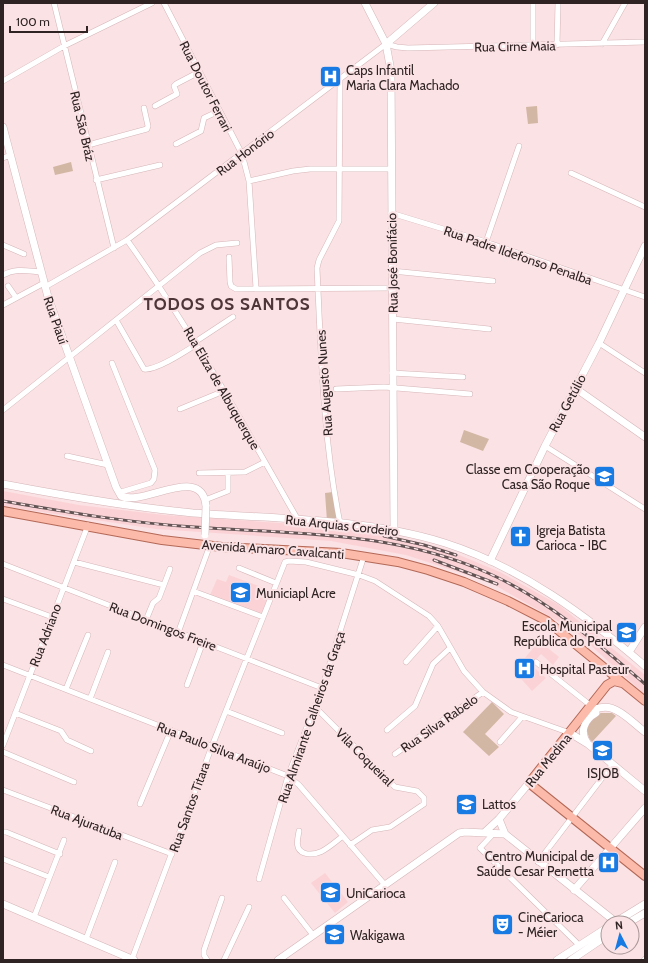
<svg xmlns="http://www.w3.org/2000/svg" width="648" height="963" font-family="Cabin,sans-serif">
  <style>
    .built { fill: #fbd3d6 }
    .green { fill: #d2b7a4 }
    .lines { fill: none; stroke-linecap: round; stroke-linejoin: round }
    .street-casing { stroke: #d5b6b9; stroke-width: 6 }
    .secondary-casing { stroke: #d5b6b9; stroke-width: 8 }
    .primary-casing { stroke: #b36857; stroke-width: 10 }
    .street { stroke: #fff; stroke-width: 5 }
    .secondary { stroke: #fff; stroke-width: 7 }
    .primary { stroke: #fcbbaa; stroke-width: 8 }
    .rail-casing { stroke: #625354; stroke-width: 3 }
    .rail { stroke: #fbe2e4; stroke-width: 1.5; stroke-dasharray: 4.5; stroke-linecap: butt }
    .secondary-bridge-casing { stroke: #d5b6b9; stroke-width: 8; stroke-linecap: butt }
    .secondary-bridge { stroke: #fff; stroke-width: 7 }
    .labels { text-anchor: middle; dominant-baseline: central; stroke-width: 4; stroke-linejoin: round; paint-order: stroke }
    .street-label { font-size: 13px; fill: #2f2324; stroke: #fbe2e4 }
    .poi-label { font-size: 13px; fill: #2f2324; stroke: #fbe2e4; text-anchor: start }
    .district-label { font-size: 17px; font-weight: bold; letter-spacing: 1px; fill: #4e3638; stroke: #fbe2e4 }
  </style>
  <rect width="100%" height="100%" fill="#fbe2e4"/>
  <path class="built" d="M3,491L79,505L164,515L325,526L382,533L445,549L500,572L559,605L645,675V695L575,631L491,583L446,568L406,555L331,541L156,529L22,509L3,506Z
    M229,575L272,591L262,615L210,595L217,579L226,582Z
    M539,641L559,657L553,665L541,654L531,665L546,678L532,691L514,671Z
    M325,873L348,902L335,913L311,883Z"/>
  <path class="green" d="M537,106L538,123L528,124L526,107Z
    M71,162L73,171L55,175L53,167Z
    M464,430L489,439L483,451L460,442Z
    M333,492L337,521H327L325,493Z
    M492,702L504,714L485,734L499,747L489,756L463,732Z
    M601,713H612L616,716L592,742L589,738L586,727L595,716Z"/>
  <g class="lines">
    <defs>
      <path id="street" d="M54,3L114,248
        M164,3L242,154L249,181L256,288
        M533,3V46
        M602,44L625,3
        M557,45L558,3
        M3,81L64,46L152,3
        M155,106L177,94L174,86L176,84L199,72
        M176,144L201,131L204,118L219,111
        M88,145L147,129L148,126L144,108
        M3,158L8,156L11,159
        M571,173L645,207
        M96,180L160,165
        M249,181L293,171L310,169H392
        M391,213L486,242L645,297
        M127,240C191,329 244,425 298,520
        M486,242L519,146
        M3,245L24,254
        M229,257L230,282L231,286L236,289L392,288
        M392,271L493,281
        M3,275C16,268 27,271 41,272
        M8,286L15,296L18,297
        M45,287L127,240L386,44L397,47L408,48L645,42
        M3,305L44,283
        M393,319L489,329
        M116,320L144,369C156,371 186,351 197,344
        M195,342L233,317
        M599,343L645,373
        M112,363L155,470L154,479L151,483L121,492
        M392,373L463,377
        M336,389L384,387L470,394
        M180,409L224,391
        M3,410L200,253L216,245L237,243
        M545,446L645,509
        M67,456L108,465
        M199,473L245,472L265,462
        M205,500L228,491V473
        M340,523C323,439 321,353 317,268L319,260L339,221L340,80
        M74,562L164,585
        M3,564L322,688
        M239,568L276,583
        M193,591L263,617
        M3,599L52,617
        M146,620L153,603L159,598L170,569
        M178,633L210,545
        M406,662L438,626
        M536,662L590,705
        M3,665L288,776L299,785L385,885
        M187,685L203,642
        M66,689L88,635
        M90,699L108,652
        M315,707L395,787L417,791L424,798V804L390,827L372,830L350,845
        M226,711L282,733
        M15,713L61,731L67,740L91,751
        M387,730L415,706L433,664L450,648
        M500,742L522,717
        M3,745L88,525
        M3,752L74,782
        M395,754L483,692
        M3,790L172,854
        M140,804L171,730
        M299,831C298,838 294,849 304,853C319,858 331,845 343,836
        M3,832H6L60,854
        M494,833L480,848L579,945
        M3,859L49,877
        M538,862L612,765
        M259,879L288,776L322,688L364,556
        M284,898L313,935
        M34,917L64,840
        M86,939L115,862
        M132,959L212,746L285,562L289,561L306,562L359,575L375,581L429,616L438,626L464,671L483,692L511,712L570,733
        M207,960L204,955V950L222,898
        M224,960L249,907
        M644,960L645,959"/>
      <path id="secondary" d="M365,3L386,44L391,71L394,529
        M386,44L434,3
        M3,127L48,297L116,487L121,496
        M575,388L645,437
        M3,484C66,496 129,507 193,513C277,519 364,518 445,543C520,567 586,615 645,666
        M121,496C143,507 202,463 206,506
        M490,561L545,446L599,343L645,246
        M629,652L645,627
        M584,715C612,696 624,716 645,732
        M570,733L588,744L645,791
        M588,744C579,732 584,720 596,713
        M499,819L505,834
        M485,832L499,819L529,783
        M574,890L645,808
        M3,904L134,960
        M614,923L645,904
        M628,923L645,913
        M278,960L459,833L465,832L505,834L617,923
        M557,960L608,927
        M571,960L608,935"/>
      <path id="primary" d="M3,511L162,540L222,547L341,553L398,562L428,570L464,582L508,601L547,621L645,701
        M622,683L614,681L607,685L529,783L645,876"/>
    </defs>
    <use href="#street" class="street-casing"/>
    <use href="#secondary" class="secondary-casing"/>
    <use href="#primary" class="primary-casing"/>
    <use href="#street" class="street"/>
    <use href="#secondary" class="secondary"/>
    <use href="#primary" class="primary"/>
    <defs>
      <path id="rail" d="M3,501C66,512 130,523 194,527C294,534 395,531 488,573C548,600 596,642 645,684
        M384,536L424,545L456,555
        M434,560L497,584"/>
    </defs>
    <use href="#rail" class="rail-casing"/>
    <use href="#rail" class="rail"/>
    <defs>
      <path id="secondary-bridge" d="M205,535L206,506"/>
    </defs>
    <use href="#secondary-bridge" class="secondary-bridge-casing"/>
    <use href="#secondary-bridge" class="secondary-bridge"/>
  </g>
  <defs>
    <symbol id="hospital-square" viewBox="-11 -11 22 22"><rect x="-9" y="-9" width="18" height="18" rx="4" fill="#187ae3" stroke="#fbe2e4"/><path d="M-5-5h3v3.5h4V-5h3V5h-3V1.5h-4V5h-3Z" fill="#fff"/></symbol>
    <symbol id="school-square" viewBox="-11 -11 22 22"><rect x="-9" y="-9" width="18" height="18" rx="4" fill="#187ae3" stroke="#fbe2e4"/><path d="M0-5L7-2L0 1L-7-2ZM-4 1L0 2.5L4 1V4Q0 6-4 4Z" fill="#fff"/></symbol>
    <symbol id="church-square" viewBox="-11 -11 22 22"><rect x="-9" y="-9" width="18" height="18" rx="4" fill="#187ae3" stroke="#fbe2e4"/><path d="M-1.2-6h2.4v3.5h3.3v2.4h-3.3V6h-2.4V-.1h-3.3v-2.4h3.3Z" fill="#fff"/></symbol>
    <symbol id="university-square" viewBox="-11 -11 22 22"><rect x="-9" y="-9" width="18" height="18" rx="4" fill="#187ae3" stroke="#fbe2e4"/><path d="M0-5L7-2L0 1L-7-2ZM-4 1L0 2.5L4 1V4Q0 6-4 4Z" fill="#fff"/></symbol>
    <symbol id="theatre-square" viewBox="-11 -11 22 22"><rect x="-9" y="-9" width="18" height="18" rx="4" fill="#187ae3" stroke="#fbe2e4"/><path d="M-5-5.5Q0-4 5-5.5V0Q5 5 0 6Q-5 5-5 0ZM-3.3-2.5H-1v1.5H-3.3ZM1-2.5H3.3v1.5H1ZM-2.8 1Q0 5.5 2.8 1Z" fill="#fff"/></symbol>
  </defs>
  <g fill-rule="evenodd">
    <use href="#hospital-square" x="318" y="64" width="25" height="25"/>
    <use href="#school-square" x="592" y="464" width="25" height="25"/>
    <use href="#church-square" x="508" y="524" width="25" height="25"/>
    <use href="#school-square" x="228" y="580" width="25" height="25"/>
    <use href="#school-square" x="614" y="620" width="25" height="25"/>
    <use href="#hospital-square" x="512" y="656" width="25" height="25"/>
    <use href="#school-square" x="590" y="738" width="25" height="25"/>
    <use href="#school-square" x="454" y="792" width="25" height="25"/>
    <use href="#hospital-square" x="596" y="850" width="25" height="25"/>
    <use href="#university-square" x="318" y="880" width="25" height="25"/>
    <use href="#theatre-square" x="490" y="912" width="25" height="25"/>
    <use href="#school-square" x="322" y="922" width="25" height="25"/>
  </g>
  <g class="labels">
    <g class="street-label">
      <text transform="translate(515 46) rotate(-1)">Rua Cirne Maia</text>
      <text transform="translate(206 86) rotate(63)">Rua Doutor Ferrari</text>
      <text transform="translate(83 126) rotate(77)">Rua São Bráz</text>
      <text transform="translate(245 152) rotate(-37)">Rua Honório</text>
      <text transform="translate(518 255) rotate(19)">Rua Padre Ildefonso Penalba</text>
      <text transform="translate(392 263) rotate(-91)">Rua José Bonifácio</text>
      <text transform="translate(56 320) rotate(71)">Rua Piauí</text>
      <text transform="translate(324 383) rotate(-94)">Rua Augusto Nunes</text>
      <text transform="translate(222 388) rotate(60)">Rua Eliza de Albuquerque</text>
      <text transform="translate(567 403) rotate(-62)">Rua Getúlio</text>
      <text transform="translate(342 525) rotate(6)">Rua Arquias Cordeiro</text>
      <text transform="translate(273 549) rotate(4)">Avenida Amaro Cavalcanti</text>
      <text transform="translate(163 626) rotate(21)">Rua Domingos Freire</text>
      <text transform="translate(45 635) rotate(-69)">Rua Adriano</text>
      <text transform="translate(311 717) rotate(-71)">Rua Almirante Calheiros da Graça</text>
      <text transform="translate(439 723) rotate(-35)">Rua Silva Rabelo</text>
      <text transform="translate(214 747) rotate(21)">Rua Paulo Silva Araújo</text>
      <text transform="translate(365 757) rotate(45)">Vila Coqueiral</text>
      <text transform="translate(548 760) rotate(-51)">Rua Medina</text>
      <text transform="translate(189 807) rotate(-70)">Rua Santos Titara</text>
      <text transform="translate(87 822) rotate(21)">Rua Ajuratuba</text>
    </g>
    <g class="poi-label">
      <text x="346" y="70">Caps Infantil<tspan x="346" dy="15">Maria Clara Machado</tspan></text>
      <text x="590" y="469" text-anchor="end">Classe em Cooperação<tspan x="590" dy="15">Casa São Roque</tspan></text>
      <text x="536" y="530">Igreja Batista<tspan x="536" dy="15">Carioca - IBC</tspan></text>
      <text x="256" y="593">Municiapl Acre</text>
      <text x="612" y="626" text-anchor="end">Escola Municipal<tspan x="612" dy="15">República do Peru</tspan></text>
      <text x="540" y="669">Hospital Pasteur</text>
      <text x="603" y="773" text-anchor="middle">ISJOB</text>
      <text x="482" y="804">Lattos</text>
      <text x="594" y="856" text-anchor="end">Centro Municipal de<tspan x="594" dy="15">Saúde Cesar Pernetta</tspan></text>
      <text x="346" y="893">UniCarioca</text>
      <text x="518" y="917">CineCarioca<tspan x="518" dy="15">- Méier</tspan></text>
      <text x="350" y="935">Wakigawa</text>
    </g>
    <g class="district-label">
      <text x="227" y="304">TODOS OS SANTOS</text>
    </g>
  </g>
  <rect width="648" height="963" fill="none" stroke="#2f2324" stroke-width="8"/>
  <g transform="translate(620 935) rotate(354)"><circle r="19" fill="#fbe2e4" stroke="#a99697"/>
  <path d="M0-3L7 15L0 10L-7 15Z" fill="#187ae3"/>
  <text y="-6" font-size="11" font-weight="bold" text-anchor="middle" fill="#2f2324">N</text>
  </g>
  <path d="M10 26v6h77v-6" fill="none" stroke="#2f2324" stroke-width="2"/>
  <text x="16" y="26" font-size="12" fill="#2f2324" stroke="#fbe2e4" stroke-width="3" paint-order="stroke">100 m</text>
</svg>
